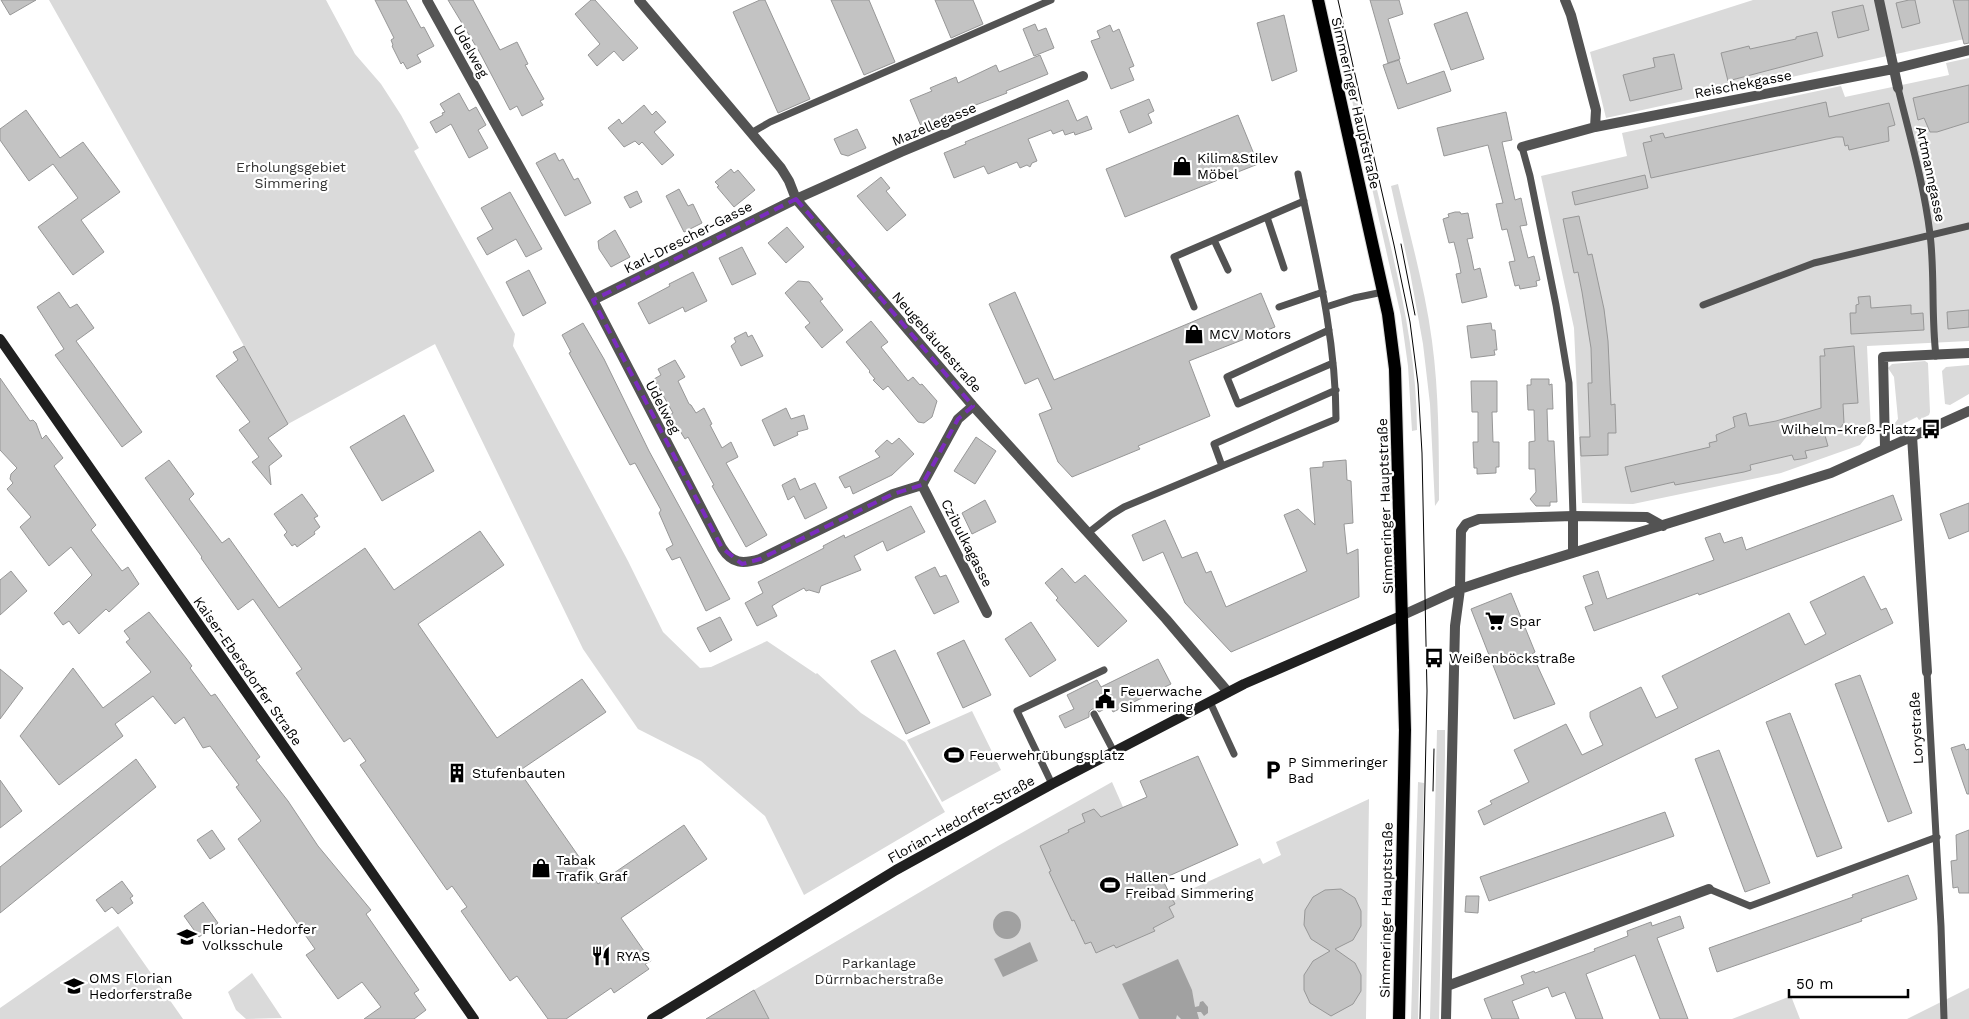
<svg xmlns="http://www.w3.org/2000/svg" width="1969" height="1019" font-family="'Work Sans',sans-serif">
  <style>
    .green { fill: #dadada }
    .water { fill: #a1a1a1 }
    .building { fill: #c3c3c3; stroke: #979797 }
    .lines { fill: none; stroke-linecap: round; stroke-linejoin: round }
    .primary-casing { stroke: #dbdbdb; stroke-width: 14 }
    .service { stroke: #535353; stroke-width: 7 }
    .minor { stroke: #535353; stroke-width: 10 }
    .secondary { stroke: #202020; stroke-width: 10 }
    .primary { stroke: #000; stroke-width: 12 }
    .tram { stroke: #000; stroke-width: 1 }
    .marked { fill: none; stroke: #7b2cbf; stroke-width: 4; stroke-dasharray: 10 6; stroke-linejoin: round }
    .labels { text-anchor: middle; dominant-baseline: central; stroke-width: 4.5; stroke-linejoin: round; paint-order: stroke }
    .street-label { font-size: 14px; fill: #000; stroke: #fff }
    .poi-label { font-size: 14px; fill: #000; stroke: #fff; text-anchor: start }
    .park-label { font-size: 14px; fill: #313131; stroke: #fff }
  </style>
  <rect width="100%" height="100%" fill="#fff"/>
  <path class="green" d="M49,0H326L355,54L381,84L401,115L419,148L414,151L515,334L513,346L628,561L663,632L700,668L711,667L767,641L816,674L817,673L861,713L905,742L945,812L804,895L765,816L701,761L638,729L583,649L435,344L288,424Z
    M1753,0H1969V38L1606,118L1590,52Z
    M1969,58V341L1867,346L1871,431L1860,445L1781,473L1633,504L1582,503L1574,328L1541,176L1627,156L1622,133L1841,86L1845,97L1949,75L1946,63Z
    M1349,87L1355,89C1375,202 1417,314 1417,430L1412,431L1408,366L1401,316Z
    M1398,184C1410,236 1425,288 1432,341C1439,393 1439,447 1439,500L1435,506L1430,404L1423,344L1410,272L1391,186Z
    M1925,361L1928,363L1930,412L1929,415L1919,420L1917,417L1905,423L1906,426L1894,432L1892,427L1898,419L1894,377L1888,368L1892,364Z
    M1969,365V394L1950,405L1945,404L1942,371L1946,367Z
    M972,711L1001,770L942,802L907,740Z
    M1437,730H1445V756L1439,1019H1430Z
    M1112,782L1123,807L1128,805L1172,898L1260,858L1263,864L1281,855L1276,842L1369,799L1366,1019H769L754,990L998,846Z
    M1418,782L1424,783L1418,1019H1411Z
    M118,926L183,1019H0V1008Z
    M252,973L282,1018L246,1019L236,1010L228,992Z
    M1969,988V1019H1907Z
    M1791,996L1800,1019H1732Z"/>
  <path class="water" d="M993 925a14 14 0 1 1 28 0a14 14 0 1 1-28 0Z
    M1030,942L1038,961L1003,977L994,959Z
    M1178,959L1192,990L1195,1007L1199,1006L1200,1002L1203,1001L1208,1007V1013L1204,1016L1201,1012H1197L1199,1019H1181L1177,1015L1176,1019H1139L1122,984Z"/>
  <path class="building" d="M1,0H36L10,15Z
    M375,0H406L421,28L424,27L434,46L417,55L421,62L407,69L403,62L401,64L392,46L393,45L391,40L394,38Z
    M448,0H473L500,50L517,42L528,64L525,65L544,99L540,101L543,105L522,116L517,106L510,110L480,53Z
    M591,0H595L638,48L623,61L614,51L597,66L588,55L600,44L575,14Z
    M760,0H765L810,99L778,113L733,12Z
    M831,0H869L895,62L864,75Z
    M935,0H973L983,24L951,38Z
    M1370,0H1399L1403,14L1388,19L1400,59L1388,63Z
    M1909,0H1915L1920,23L1902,28L1896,3Z
    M1953,0H1969V43L1964,44Z
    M1863,5L1869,30L1838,38L1832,12Z
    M1467,12L1484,59L1451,70L1434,24Z
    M1284,15L1297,71L1272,81L1257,23Z
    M1035,24L1038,31L1046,28L1054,48L1034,56L1023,29Z
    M1110,25L1113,32L1119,29L1134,66L1129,68L1134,80L1111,89L1091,41L1100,38L1097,31Z
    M1817,32L1823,56L1728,81L1721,53L1749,46L1750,49L1796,39V37Z
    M1674,54L1682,89L1630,101L1623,75L1655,67L1653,58Z
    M1040,55L1048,74L1006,91L1007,93L994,98L921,126L910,100L932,91L930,88L956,77L958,83L996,65L999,72Z
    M1399,60L1407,84L1444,71L1451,91L1398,109L1383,65Z
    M1969,85V122L1937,132H1930L1924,118L1918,120L1913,98Z
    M459,93L469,111L476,107L486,125L478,130L488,148L469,158L451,124L436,133L430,122L443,115L442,113L445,112L440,104Z
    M1149,99L1154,111L1148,114L1152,123L1129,133L1120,111Z
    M1068,100L1077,121L1087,116L1092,129L1075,135L1074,132L1065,135L1063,130L1053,134L1051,130L1028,139L1037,161L1032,163L1030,167L1027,165L1020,168L1017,162L988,174L984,166L954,178L944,153L966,144L965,142Z
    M1826,102L1829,117L1889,103L1895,125L1888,127L1889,141L1849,150L1848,145L1845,146L1843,137H1836L1651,178L1643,143L1652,141L1650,136L1663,133L1665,138Z
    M644,105L652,115L656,111L666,122L654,132L674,155L662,165L642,142L639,145L635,141L624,147L608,128L619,119L622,124Z
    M26,110L60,158L83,142L120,192L81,220L104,252L73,275L38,227L78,198L53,164L29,181L0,140V129Z
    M1506,112L1512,140L1502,142L1515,200L1521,198L1524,212L1527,225L1520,226L1528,258L1534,256L1540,280L1536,281L1537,286L1520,289L1519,285L1515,286L1509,262L1515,261L1507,229L1502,230L1496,204L1503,203L1488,145L1444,156L1437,128Z
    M1238,115L1258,164L1125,217L1106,169Z
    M857,129L866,148L848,156L841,154L834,139Z
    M555,153L559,161L563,159L574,180L578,178L591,203L565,216L536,163Z
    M731,169L734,173L738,170L755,190L734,207L717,187L719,186L715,182Z
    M1645,175L1648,188L1575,205L1572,192Z
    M881,177L890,188L886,191L906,215L887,231L857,196Z
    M679,189L688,206L693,204L702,223L684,232L666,196Z
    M637,191L642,202L630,208L624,197Z
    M510,192L542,249L526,257L516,239L487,255L477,238L493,229L481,208Z
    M1455,212H1460L1461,214L1468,213L1473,238L1467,239L1471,255L1474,270L1480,268L1487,297L1462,303L1456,274L1461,273L1458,258L1454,242L1449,243L1443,219L1449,217L1448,214Z
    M1579,216L1588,255L1592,254L1604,309L1608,341L1611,405L1615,404L1616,433H1608V455L1581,456L1580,437H1590L1588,383H1592L1591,348L1582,292L1578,272L1574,273L1563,219Z
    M787,227L804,247L786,263L768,243Z
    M615,230L630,257L611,267L599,249L598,241Z
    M742,247L756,274L732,285L719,258Z
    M529,270L546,303L523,316L506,282Z
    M693,272L707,301L685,312L683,307L649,324L638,303L670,286L669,284Z
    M798,281L809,282L823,299L820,301L843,330L822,348L805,327L810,323L785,293Z
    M59,292L70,308L77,304L94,328L76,341L142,432L122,447L55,355L64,349L37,307Z
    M1015,292L1054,380L1261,293L1275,327L1189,361L1210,416L1138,446L1140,449L1072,477L1058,462L1039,414L1052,409L1038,378L1025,384L989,304Z
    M1870,296L1871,308L1911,305V314L1923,313L1924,330L1851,334L1850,313H1856V305L1859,304L1858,297Z
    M1969,310V327L1948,329L1947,312Z
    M871,321L888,342L881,347L908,381L913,377L920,385L922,384L937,401L932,417L924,423L918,422L888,386L883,390L873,380L875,379L869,372L870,371L846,342Z
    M583,323L604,359L649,451L730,599L706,611L680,557L672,560L666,549L673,545L659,513L661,510L635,463L630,465L569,353L571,352L562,335Z
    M1491,323L1492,330H1495L1497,350H1494L1495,355L1471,358L1467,326Z
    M746,332L748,337L752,335L763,356L741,366L731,346L736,342L734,338Z
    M244,346L288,424L268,438L282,456L269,466L271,485L252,462L259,457L239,430L250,422L216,376L238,360L233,352Z
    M1854,346L1858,403L1843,404L1844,423L1840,428L1824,432L1828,446L1805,451L1807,458L1794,460L1792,455L1750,465L1751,470L1744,472L1675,485L1674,482L1631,492L1625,467L1710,447L1709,443L1717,441L1716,435L1735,427L1733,417L1746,413L1749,426L1776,421L1821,408L1820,356H1825L1824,349Z
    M675,360L685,377L678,381L689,404L691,405L696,413L704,408L712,424L710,425L722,448L731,442L738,457L726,463L767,535L746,547L712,486L714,485L688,437L685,439L670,415L673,413L654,379L661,375L658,369Z
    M0,378L30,421L33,420L36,423L42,439L46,435L63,458L54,466L96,525L91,530L122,571L128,567L139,584L109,612L106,609L79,634L69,621L63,625L54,613L92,575L71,547L49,566L20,527L31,517L7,489L13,483L10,479L11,474L17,468L0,450Z
    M1531,379H1549V385L1552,384L1553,409H1547L1548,441H1554L1557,502H1550V506H1536L1530,499L1536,492L1535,469H1529V442L1535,441L1534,410H1528L1527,385H1531Z
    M1471,381H1497V412H1492L1493,442H1499V467H1496V473L1477,474V468H1474L1473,442H1478V412H1472Z
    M786,408L791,419L804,415L808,429L797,432L798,435L774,446L762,420Z
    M404,415L434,471L382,501L350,447Z
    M976,437L996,451L975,484L954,471Z
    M899,438L914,454L892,475L853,494L850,486L845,488L839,477L880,457L875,451L887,440L892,444Z
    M169,460L194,494L189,499L222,543L229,538L279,608L365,548L394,590L480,531L504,565L418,624L497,738L582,679L606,712L519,771L598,884L684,825L707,859L621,918L651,961L645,964L649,969L614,993L611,988L566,1019H548L517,976L510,981L461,911L467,907L452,886L447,890L360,765L366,761L350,738L344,742L296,673L302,669L253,599L238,610L201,558L202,557L145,478Z
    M1346,460L1347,480L1351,481L1353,523L1344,524L1347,554L1358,549L1359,597L1231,652L1185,603L1163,552L1143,561L1132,535L1165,520L1182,558L1197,552L1206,573L1211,571L1226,607L1307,571L1284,515L1298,509L1315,525L1310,468L1323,467V462Z
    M795,478L800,490L815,483L827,508L805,519L794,496L788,500L782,485Z
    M302,494L318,516L314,518L320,527L314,532L315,534L297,547L295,544L292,546L284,535L287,532L274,514Z
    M1893,495L1902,520L1699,595L1698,593L1594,631L1585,607L1593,604L1583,576L1598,571L1607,599L1714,560L1705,538L1720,533L1724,543L1742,537L1746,550Z
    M985,500L996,522L972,534L962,513Z
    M1969,503V531L1949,539L1940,514Z
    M911,506L925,532L887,551L883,541L854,556L861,570L821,586L819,593L809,590L806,591L804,588L780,601L772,606L777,616L757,626L745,603L763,593L758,582L824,548L823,546L844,535L845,538Z
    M935,567L940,577L946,575L959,602L934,614L915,577Z
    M1062,568L1075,583L1085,575L1127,621L1098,647L1056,600L1058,598L1045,583Z
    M11,571L27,591L0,615V580Z
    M1864,576L1881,610L1886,608L1893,623L1484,825L1478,811L1492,804L1490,801L1529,782L1514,750L1566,724L1582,755L1603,745L1590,717V712L1641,687L1656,718L1678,708L1662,676L1789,613L1805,645L1826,634L1810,602Z
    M1511,593L1535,652L1532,654L1555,704L1514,719L1471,609Z
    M149,612L186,658L192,666L190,668L211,696L215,694L260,757L256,760L288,801L318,846L371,910L366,914L419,990L414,993L426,1010L414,1019H364L381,1007L362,982L338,999L306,955L315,949L238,839L261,821L236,787L239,785L210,746L203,748L184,717L175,724L153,696L115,724L123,736L59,785L20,736L73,668L103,708L151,672L126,642L130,639L124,631Z
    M720,617L732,640L710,652L697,628Z
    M1031,622L1056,660L1030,677L1005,639Z
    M964,640L991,695L963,708L937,653Z
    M895,650L930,723L906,734L871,661Z
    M1158,659L1171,684L1113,712L1110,706L1099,712L1096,709H1092L1089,712V717L1065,728L1059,716L1074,709L1067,695L1097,680L1101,687Z
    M0,669L23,688L0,719Z
    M1860,675L1912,813L1888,822L1835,684Z
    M1790,713L1842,848L1817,857L1766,722Z
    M1964,744L1966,750L1969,749V794H1967L1951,748Z
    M1719,750L1770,883L1745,892L1695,759Z
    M1198,756L1238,845L1162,879L1175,904L1169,907L1174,917L1153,928L1155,931L1116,948L1114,945L1096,953L1091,942L1085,944L1074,920L1072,921L1049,872L1051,871L1040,846L1069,832L1068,830L1085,822L1082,814L1094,809L1101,817L1147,797L1140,781Z
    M136,759L156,787L0,913V867Z
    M0,780L22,811L0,828Z
    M1665,812L1674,836L1489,901L1480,877Z
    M212,830L225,849L210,859L197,840Z
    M1969,830V893H1959L1958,887L1953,888L1951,861L1957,860L1956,835Z
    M1908,875L1917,899L1861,919L1862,921L1717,972L1709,948L1853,897L1852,895Z
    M122,881L133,896L130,898L133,903L118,914L112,907L105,912L96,900Z
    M1341,889L1355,898L1361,911V926L1353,940L1335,949L1355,963L1361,975V991L1353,1004L1331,1016L1310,1003L1304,990V975L1313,961L1330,951L1311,939L1304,925L1305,910L1313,897L1325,890Z
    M1466,896H1479L1478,913L1465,912Z
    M203,902L218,923L199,937L184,916Z
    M1680,916L1684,928L1657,938L1688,1019H1660L1635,955L1586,974L1603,1019H1576L1565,992L1552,997L1548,987L1512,1001L1519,1019H1492L1484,999L1524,984L1521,976L1534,971L1535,973L1595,951L1594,949L1628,936L1627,931L1651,922L1652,926Z
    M754,990L769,1019H706Z"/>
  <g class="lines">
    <defs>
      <path id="primary" d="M1318,0L1388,314L1395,369L1405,730L1399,1019"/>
    </defs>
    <use href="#primary" class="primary-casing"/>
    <path class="service" d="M1898,88C1910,137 1924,185 1930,234C1935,274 1931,315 1936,356
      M751,133L770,122L1051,0
      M1522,147L1530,176L1556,305L1569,383L1573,516
      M1298,174C1315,255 1336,336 1336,419L1222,466L1214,444L1336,390
      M1267,217L1284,268
      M1214,240L1228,270
      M1703,305L1814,263L1969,226
      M1194,307L1174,257L1304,201
      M1279,307L1323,292
      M1326,307L1354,298L1383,292
      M1329,330L1227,377L1238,404L1333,363
      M1088,533L1111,515L1124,507L1222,466
      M1927,672L1941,926L1944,1019
      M1210,702L1234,754
      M1094,714L1114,752
      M1052,784L1017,711L1104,670
      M1709,889L1750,906L1937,837"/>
    <path class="minor" d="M427,0L593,300L722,548C732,564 743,564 760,559L893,494L922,485L958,419L973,406
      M639,0L781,168L789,181L796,199L973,406L1166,619L1228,692
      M1565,0L1571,15L1596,110L1595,127
      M1879,0L1898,88
      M1522,147L1595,127L1893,69L1969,50
      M593,300L796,199L901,152L1083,76
      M1912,436L1927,672
      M1885,447L1883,357L1969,353
      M922,485L987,613
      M1573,553V516
      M1403,615L1460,589L1511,572L1831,473L1969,411
      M1447,986L1709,889
      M1446,1019L1455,626L1460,589L1461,531L1466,524L1479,519L1573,516L1647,517L1663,526"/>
    <path class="secondary" d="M0,339L474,1019
      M652,1019L896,870L1052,784L1244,684L1403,615"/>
    <use href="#primary" class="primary"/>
    <path class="tram" d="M1338,0L1394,245L1410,322L1418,384L1422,453L1427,691L1420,1019
      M1401,244L1415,315
      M1433,791L1434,749"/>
  </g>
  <path class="marked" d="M796,199L973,406L958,419L922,485L893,494L760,559L742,564L722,548L593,300Z"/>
  <defs>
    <symbol id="shop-bare" viewBox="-9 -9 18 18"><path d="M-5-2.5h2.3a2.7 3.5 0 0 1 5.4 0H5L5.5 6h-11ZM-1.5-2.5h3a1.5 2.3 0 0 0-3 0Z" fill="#000" stroke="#fff" stroke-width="2.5" paint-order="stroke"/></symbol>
    <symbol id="bus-bare" viewBox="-9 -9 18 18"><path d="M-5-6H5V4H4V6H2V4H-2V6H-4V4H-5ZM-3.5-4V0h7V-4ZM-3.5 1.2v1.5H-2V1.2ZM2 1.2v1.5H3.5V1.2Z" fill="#000" stroke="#fff" stroke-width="2.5" paint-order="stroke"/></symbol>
    <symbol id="supermarket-bare" viewBox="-9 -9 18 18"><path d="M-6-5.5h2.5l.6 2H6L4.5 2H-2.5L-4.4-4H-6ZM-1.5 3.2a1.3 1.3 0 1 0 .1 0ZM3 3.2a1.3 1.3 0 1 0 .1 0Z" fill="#000" stroke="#fff" stroke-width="2.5" paint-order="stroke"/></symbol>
    <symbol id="civic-bare" viewBox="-9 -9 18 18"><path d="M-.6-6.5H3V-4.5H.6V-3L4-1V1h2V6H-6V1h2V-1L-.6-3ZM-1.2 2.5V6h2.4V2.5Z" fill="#000" stroke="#fff" stroke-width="2.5" paint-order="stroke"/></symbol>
    <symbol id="stadium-bare" viewBox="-9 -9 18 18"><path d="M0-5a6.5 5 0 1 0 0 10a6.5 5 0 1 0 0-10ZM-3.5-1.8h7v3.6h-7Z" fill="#000" stroke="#fff" stroke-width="2.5" paint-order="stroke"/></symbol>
    <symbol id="parking-bare" viewBox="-9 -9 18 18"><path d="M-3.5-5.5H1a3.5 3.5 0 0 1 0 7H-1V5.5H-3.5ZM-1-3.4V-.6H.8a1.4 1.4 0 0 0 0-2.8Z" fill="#000" stroke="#fff" stroke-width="2.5" paint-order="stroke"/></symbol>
    <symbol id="building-bare" viewBox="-9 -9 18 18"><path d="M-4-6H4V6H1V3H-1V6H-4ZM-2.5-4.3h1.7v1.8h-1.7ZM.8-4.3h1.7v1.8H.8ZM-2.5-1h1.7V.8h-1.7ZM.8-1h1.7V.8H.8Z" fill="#000" stroke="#fff" stroke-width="2.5" paint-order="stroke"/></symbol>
    <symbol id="school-bare" viewBox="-9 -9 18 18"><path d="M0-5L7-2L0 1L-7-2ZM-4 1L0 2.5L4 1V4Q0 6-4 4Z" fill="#000" stroke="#fff" stroke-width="2.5" paint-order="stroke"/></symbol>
    <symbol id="restaurant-bare" viewBox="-9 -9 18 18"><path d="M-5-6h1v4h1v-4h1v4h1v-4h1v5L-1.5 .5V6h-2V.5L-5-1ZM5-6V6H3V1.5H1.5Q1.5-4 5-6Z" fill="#000" stroke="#fff" stroke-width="2.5" paint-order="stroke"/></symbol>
  </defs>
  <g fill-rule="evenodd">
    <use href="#shop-bare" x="1168" y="152" width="28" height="28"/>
    <use href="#shop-bare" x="1180" y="320" width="28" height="28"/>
    <use href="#bus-bare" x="1917" y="415" width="28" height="28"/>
    <use href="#supermarket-bare" x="1481" y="607" width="28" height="28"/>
    <use href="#bus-bare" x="1420" y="644" width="28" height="28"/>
    <use href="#civic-bare" x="1091" y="685" width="28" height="28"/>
    <use href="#stadium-bare" x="940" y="741" width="28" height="28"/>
    <use href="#parking-bare" x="1259" y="756" width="28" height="28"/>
    <use href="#building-bare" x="443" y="759" width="28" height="28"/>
    <use href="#shop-bare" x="527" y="854" width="28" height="28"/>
    <use href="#stadium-bare" x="1096" y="871" width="28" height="28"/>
    <use href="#school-bare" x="173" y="923" width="28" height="28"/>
    <use href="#restaurant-bare" x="587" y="942" width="28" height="28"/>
    <use href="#school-bare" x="60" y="972" width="28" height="28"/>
  </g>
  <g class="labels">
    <g class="street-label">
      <text transform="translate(471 51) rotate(61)">Udelweg</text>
      <text transform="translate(1743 84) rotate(-11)">Reischekgasse</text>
      <text transform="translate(1356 103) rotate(77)">Simmeringer Hauptstraße</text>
      <text transform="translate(934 124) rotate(-23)">Mazellegasse</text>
      <text transform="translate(1931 174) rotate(78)">Artmanngasse</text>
      <text transform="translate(688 237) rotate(-27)">Karl-Drescher-Gasse</text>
      <text transform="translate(937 342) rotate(49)">Neugebäudestraße</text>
      <text transform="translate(663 407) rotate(62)">Udelweg</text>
      <text transform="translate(1385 506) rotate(-92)">Simmeringer Hauptstraße</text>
      <text transform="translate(967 543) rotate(63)">Czibulkagasse</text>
      <text transform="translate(248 671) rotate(55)">Kaiser-Ebersdorfer Straße</text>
      <text transform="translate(1916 728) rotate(-93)">Lorystraße</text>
      <text transform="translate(961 819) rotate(-29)">Florian-Hedorfer-Straße</text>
      <text transform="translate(1386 910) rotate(-89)">Simmeringer Hauptstraße</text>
    </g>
    <g class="poi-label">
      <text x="1197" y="158">Kilim&amp;Stilev<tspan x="1197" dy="16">Möbel</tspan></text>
      <text x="1209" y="334">MCV Motors</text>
      <text x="1916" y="429" text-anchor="end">Wilhelm-Kreß-Platz</text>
      <text x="1510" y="621">Spar</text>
      <text x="1449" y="658">Weißenböckstraße</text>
      <text x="1120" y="691">Feuerwache<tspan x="1120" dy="16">Simmering</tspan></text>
      <text x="969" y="755">Feuerwehrübungsplatz</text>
      <text x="1288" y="762">P Simmeringer<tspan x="1288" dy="16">Bad</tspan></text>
      <text x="472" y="773">Stufenbauten</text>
      <text x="556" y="860">Tabak<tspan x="556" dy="16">Trafik Graf</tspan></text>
      <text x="1125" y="877">Hallen- und<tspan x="1125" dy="16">Freibad Simmering</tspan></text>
      <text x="202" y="929">Florian-Hedorfer<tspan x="202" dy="16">Volksschule</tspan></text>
      <text x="616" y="956">RYAS</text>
      <text x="89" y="978">OMS Florian<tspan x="89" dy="16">Hedorferstraße</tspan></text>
    </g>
    <g class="park-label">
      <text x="291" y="167">Erholungsgebiet<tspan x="291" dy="16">Simmering</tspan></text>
      <text x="879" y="963">Parkanlage<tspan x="879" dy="16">Dürrnbacherstraße</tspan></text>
    </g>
  </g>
  <path d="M1789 989v8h119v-8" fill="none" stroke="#000000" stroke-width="2.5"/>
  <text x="1796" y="989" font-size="15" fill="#000000" stroke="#ffffff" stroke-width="4" paint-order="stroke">50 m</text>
</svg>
